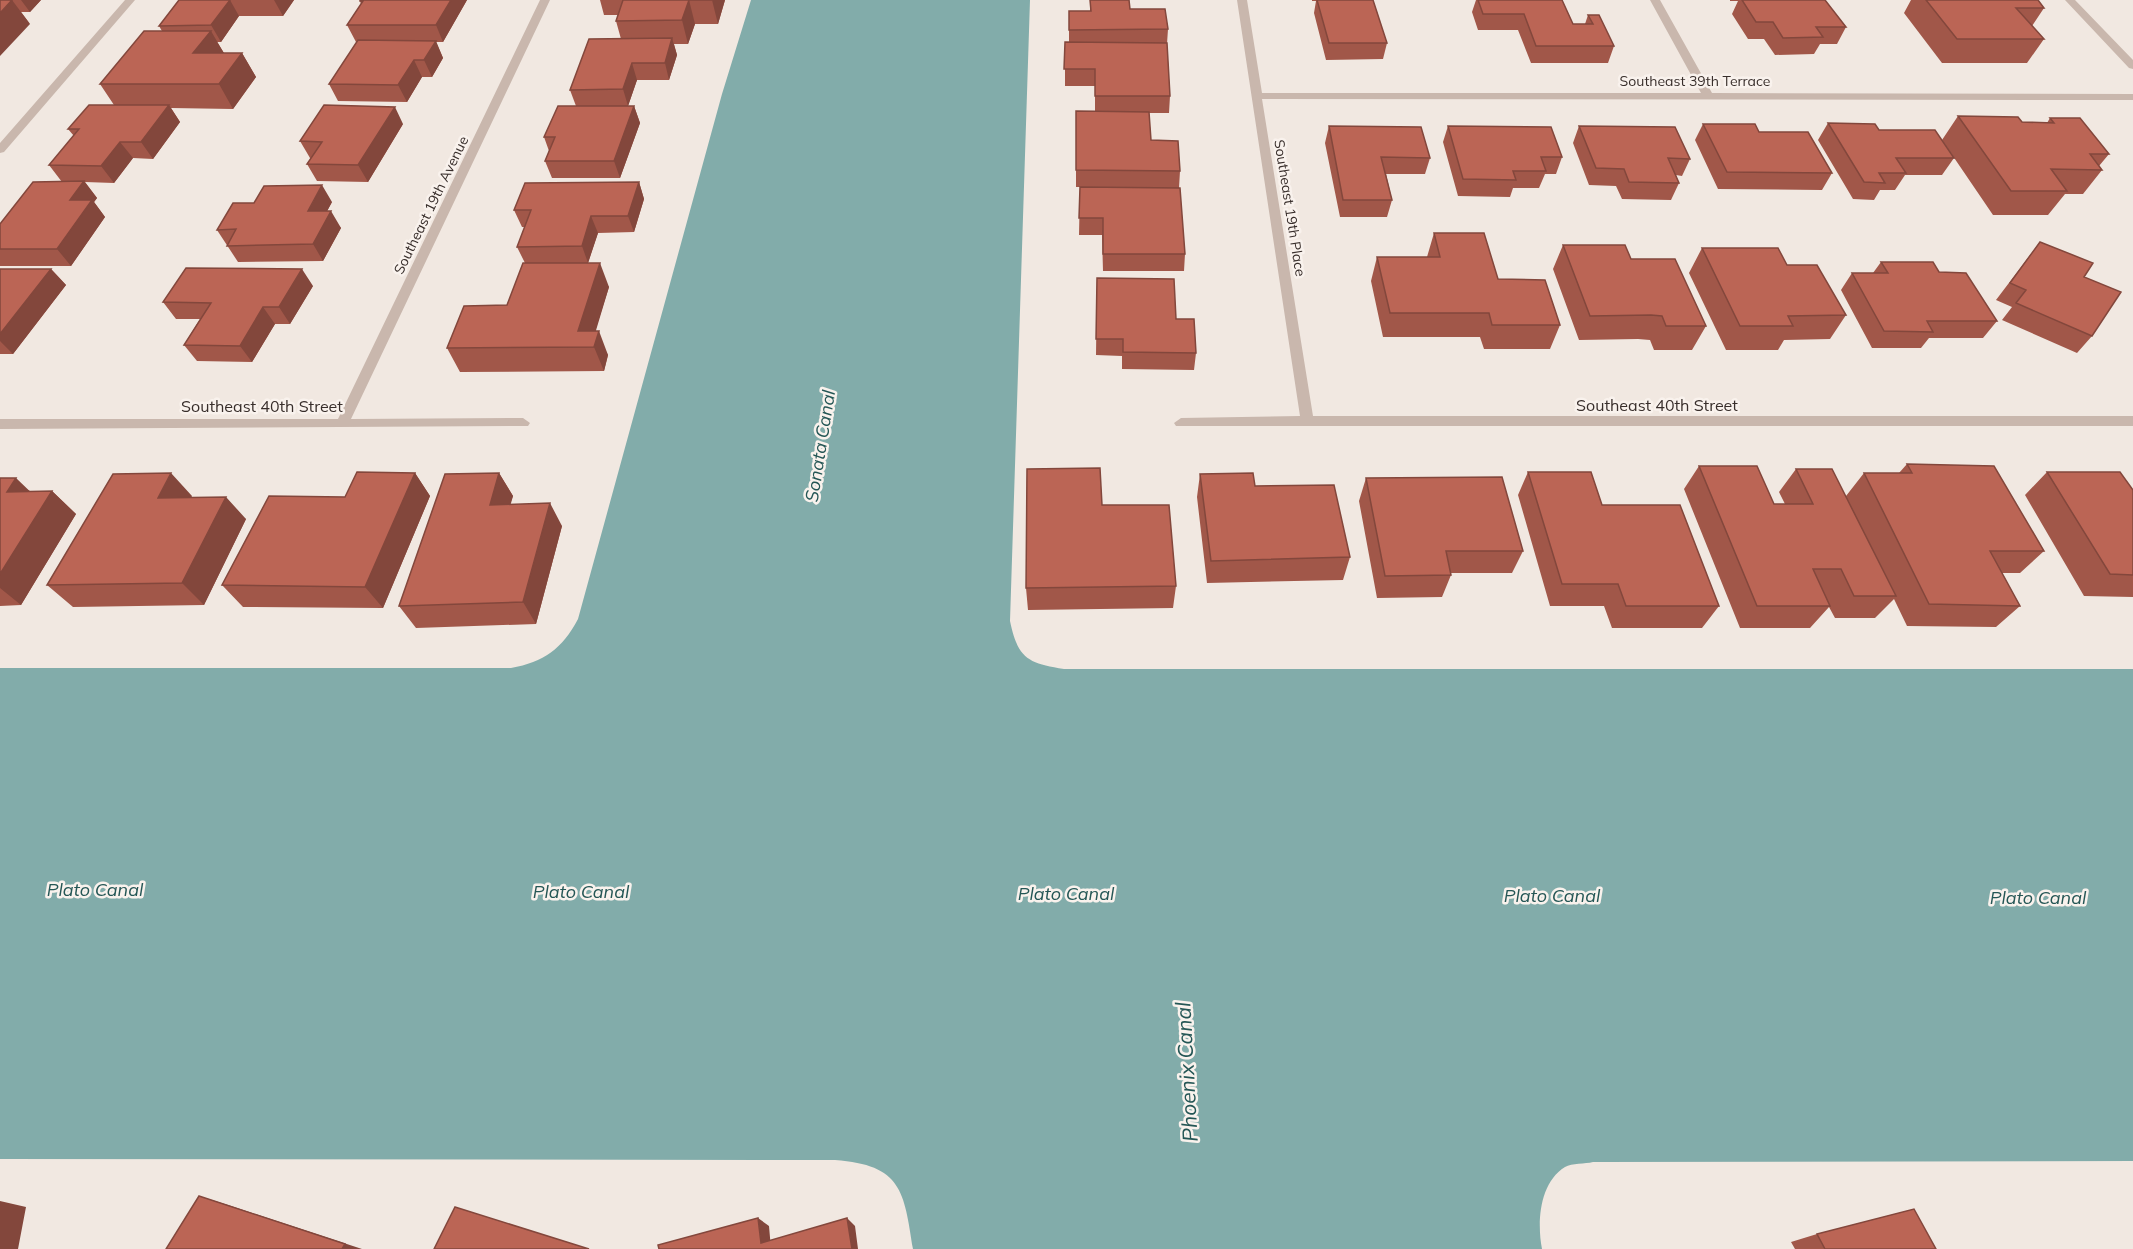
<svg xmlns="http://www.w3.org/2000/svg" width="2133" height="1249" font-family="Mulish,sans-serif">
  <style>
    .water { fill: #82acaa }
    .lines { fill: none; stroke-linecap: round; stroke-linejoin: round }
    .minor { fill: #c9b7ad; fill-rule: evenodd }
    .wall { fill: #a15749 }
    .shaded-wall { fill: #83473c }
    .building { fill: #bb6555; stroke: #83473c; stroke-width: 1.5 }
    .labels { text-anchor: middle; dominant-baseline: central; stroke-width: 5; stroke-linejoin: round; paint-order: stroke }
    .far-street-label { font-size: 14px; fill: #382e2b; stroke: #f9f2ed }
    .street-label { font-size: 16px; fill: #382e2b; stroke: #f9f2ed }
    .water-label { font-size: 18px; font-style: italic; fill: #245655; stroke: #f9f2ed }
    .near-water-label { font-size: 21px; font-style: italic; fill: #245655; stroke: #f9f2ed }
  </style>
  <rect width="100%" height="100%" fill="#f1e8e1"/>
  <path class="water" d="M751,0H1030L1010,621C1018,659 1028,663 1064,669H2133V1161L1593,1162C1585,1164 1572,1163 1565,1167C1539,1183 1537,1223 1542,1249H913C904,1191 902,1165 835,1160L0,1159V668H511C544,662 562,649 578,619L722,94Z"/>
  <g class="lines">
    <path class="minor" d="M125,0H135L4,152L0,153V143Z
      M540,0H550L351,419L523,418L530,423L528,426L0,429V419H338Z
      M1237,0H1247L1262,93H1701L1650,0H1660L1712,93L2133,94V100L1262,99L1313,416H2133V426H1176L1174,423L1181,418L1300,416Z
      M2065,0H2075L2133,60V69L2129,68Z"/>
  </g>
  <path class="wall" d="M0,0H41L30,12H21L30,24Z
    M179,0H294L283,16H239L221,42H217L224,53H242L256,77L233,109L171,108L180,122L153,159L133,158L114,183L85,182L97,198L94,202L105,217L71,266H0V224L62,182L49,165L74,136L68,129L114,105L100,84L162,31L159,26Z
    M360,0H467L443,42H436L443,58L432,77H422L407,102L338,101L329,84L358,42H356L347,25L361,4L360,1Z
    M600,0H725L718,24H695L688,44H674L677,55L669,80H637L628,106H634L640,123L620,178H552L545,161L549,151L544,137L576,106L570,90L621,39L616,21L618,15H604Z
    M1090,0H1129L1130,9L1168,29L1167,44L1170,96L1169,113H1149L1151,140L1180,171L1179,188L1185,254L1184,271H1103L1102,235H1079L1080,187H1076V111H1095V86H1065V42H1069V11H1090Z
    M1312,0H1381H1373L1387,43L1383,59L1326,60L1314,13L1316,1H1312Z
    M1476,0H1562L1573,24H1585L1588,15L1614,46L1608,63H1531L1518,30H1478L1472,12Z
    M1730,0H1825L1846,27L1837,44H1820L1814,54L1775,55L1764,39H1748L1732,14L1738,1H1730Z
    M1911,0H2038L2044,8L2032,26L2044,39L2027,63H1942L1904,13Z
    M1958,116L2022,122L2047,123L2050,118L2109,154L2099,166L2102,170L2083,194H2065L2048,215H1993L1942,140Z
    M1828,123L1879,130L1954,158L1942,175H1905L1895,190H1880L1874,200L1853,199L1818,140Z
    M403,124L368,182L317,181L307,164L311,158H310L300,141Z
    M1703,124L1759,132L1832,173L1822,190L1718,189L1695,140Z
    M1329,126L1430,158L1425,174H1386L1392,200L1387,217H1340L1325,143Z
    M1448,126L1562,157L1556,174H1545L1539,188H1513L1510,197L1458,196L1443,142Z
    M1579,126L1690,159L1682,176L1676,175L1679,183L1671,200L1622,199L1616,186L1589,185L1573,143Z
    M639,182L644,199L634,232L598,233L588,263L609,287L595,331L608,355L604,371L460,372L447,348L507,305L525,263L517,247L525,227H522L514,210Z
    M332,202L327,211L341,228L323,261L238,262L217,230Z
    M1434,233L1560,325L1550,349H1484L1480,337H1383L1371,281L1377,257H1427Z
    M2040,242L2084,277L2092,336L2077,353L2002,320L2012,307L1996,300Z
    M1563,245L1631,259L1706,326L1692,350H1654L1650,340L1638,339L1579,340L1553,269Z
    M1702,248L1787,265L1846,315L1830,339L1784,340L1778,350H1726L1689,273Z
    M1881,262L1939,272L1997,321L1983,338H1929L1921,348H1872L1841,290L1852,273H1873Z
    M0,269H51L66,285L13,354H0Z
    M1097,278L1176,319L1196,353L1194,370L1122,369V356L1096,355Z
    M313,286L290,324H275L252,362L197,361L184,345L200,319H176L163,302Z
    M1907,464L2044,551L2020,573H2002L2020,606L1996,627L1907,626L1894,599L1875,618H1835L1829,607L1810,628H1740L1684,489L1699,466L1774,504H1785L1779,492L1796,469L1846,496L1864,473H1899Z
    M1528,472L1602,505L1719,606L1702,628H1612L1604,606H1550L1518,495Z
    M2047,472L2133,490V597L2084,596L2025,495Z
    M415,473L430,496L383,608L243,607L222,585Z
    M499,473L513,496L510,504L562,526L536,624L416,628L399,606Z
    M1200,474L1255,486L1350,557L1343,580L1207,583L1197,497Z
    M0,478L30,491H52L76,514L21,605L0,606Z
    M1366,478L1523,551L1512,573H1451V575L1442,597L1377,598L1359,501Z
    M192,496L191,497L246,519L204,605L73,607L47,585Z
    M1102,505L1176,586L1173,608L1028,610L1026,588Z
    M1817,1234L1936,1249H1795L1791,1242Z"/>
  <path class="shaded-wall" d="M12,0L30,24L0,56V13Z
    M21,0H41L30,12Z
    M230,0L239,16L221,42L211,25Z
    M274,0H294L283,16Z
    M451,0H467L443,42L436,25Z
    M689,0L695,24L688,44L682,20Z
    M712,0H725L718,24Z
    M211,31L225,55L193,53Z
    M672,38L677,55L669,80L665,63Z
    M436,41L443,58L432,77L424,60Z
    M242,53L256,77L233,109L219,84Z
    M414,60L422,77L407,102L398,85Z
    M632,63L637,80L628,106L623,89Z
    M169,105L180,122L153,159L141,142Z
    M634,106L640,123L620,178L614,161Z
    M395,107L403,124L368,182L358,165Z
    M120,142L133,158L114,183L101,166Z
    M84,181L97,198L94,202L105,217L71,266L57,249L70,200Z
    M639,182L644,199L634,232L628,216Z
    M322,185L332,202L318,228L308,211Z
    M331,211L341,228L323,261L313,244Z
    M591,216L598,233L588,263L582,246Z
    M600,263L609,287L591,347L578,331Z
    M51,269L66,285L13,354L0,341V334Z
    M302,269L313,286L290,324L279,307Z
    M263,307L275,324L252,362L240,346Z
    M599,331L608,355L604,371L594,347Z
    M171,473L192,496L179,521L158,498Z
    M415,473L430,496L383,608L365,587Z
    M499,473L513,496L504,528L490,505Z
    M16,478L40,501L7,492Z
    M52,491L76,514L21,605L0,588V574Z
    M226,497L246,519L204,605L182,583Z
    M550,503L562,526L536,624L523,602Z
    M199,1196L228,1205L362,1249H342Z
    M0,1201L26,1207L18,1249H0Z
    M758,1218L769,1226L771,1249L761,1243Z
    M847,1218L855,1226L858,1249H852Z"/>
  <path class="building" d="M0,0H12L0,13Z
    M179,0H230L211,25L159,26Z
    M360,0H451L436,25H347L363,1H360Z
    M623,0H712H689L682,20L616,21Z
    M1090,0H1129L1130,9H1165L1168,29L1069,30V11H1091Z
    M1317,0H1373L1387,43H1329Z
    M1478,0H1562L1573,24H1593L1588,15H1599L1614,46H1536L1524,14H1483Z
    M1742,0H1825L1846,27H1816L1823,37L1783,38L1773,22H1756Z
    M1926,0H2038L2044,8H2016L2044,39H1957Z
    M144,31H211L193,53H242L219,84H100Z
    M672,38L665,63H632L623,89L570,90L589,39Z
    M358,40L436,41L424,60H414L398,85L329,84Z
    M1065,42L1167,43L1170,96H1095V69H1064Z
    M89,105H169L141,142H120L101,166L49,165L79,129H68Z
    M324,105L395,107L358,165L307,164L322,142L300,141Z
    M558,106H634L614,161H545L555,137H544Z
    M1076,111L1149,112L1151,140L1178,141L1180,171L1076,170Z
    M1958,116L2018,117L2022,122L2054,123L2050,118H2080L2109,154H2090L2102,170L2051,169L2067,191H2011Z
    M1828,123L1875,124L1879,130H1935L1954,158H1896L1906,173H1879L1885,183L1864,182Z
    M1703,124H1755L1759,132H1808L1832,173L1727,172Z
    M1329,126L1421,127L1430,158L1381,157L1392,200H1343Z
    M1448,126L1551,127L1562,157H1541L1546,171H1513L1516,180L1463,179Z
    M1579,126L1675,127L1690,159L1668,158L1679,183L1629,182L1624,169L1596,168Z
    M84,181L70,200H92L57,249H0V224L33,182Z
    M639,182L628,216H591L582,246L517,247L531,210H514L525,183Z
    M322,185L308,211H331L313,244L227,246L236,229L217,230L233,203H254L264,186Z
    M1080,187L1180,188L1185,254H1103V218H1079Z
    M1434,233H1484L1498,279L1545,280L1560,325H1492L1489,313H1390L1377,257H1440Z
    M2040,242L2093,263L2084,277L2121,292L2092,336L2016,303L2026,290L2010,283Z
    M1563,245H1625L1631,259H1675L1706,326H1666L1662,316L1651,315L1590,316Z
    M1702,248H1778L1787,265H1817L1846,315L1788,316L1793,326H1740Z
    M1881,262H1933L1939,272L1966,273L1997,321H1927L1933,332L1884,331L1852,273H1888Z
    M523,263H600L578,331H599L594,347L447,348L464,306L507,305Z
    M186,268L302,269L279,307H263L240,346L184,345L211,303L163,302Z
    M0,269H51L0,334Z
    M1097,278L1174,279L1176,319H1194L1196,353L1123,352V339H1096Z
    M1907,464L1994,466L2044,551H1990L2020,606L1929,604L1864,473H1912Z
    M1699,466H1757L1774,504H1813L1796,469H1832L1896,596H1854L1841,569H1813L1830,606H1757Z
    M1100,468L1102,505H1169L1176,586L1026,588L1027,469Z
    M357,472L415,473L365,587L222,585L269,496L345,497Z
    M1528,472H1591L1602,505H1680L1719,606H1626L1618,584H1562Z
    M2047,472H2120L2133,490V575L2110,574Z
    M171,473L158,498L226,497L182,583L47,585L113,474Z
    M499,473L490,505L550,503L523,602L399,606L445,474Z
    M1253,473L1255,486L1334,485L1350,557L1211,561L1200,474Z
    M1502,477L1523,551H1446L1451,575L1385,576L1366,478Z
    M0,478H16L7,492L52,491L0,574Z
    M199,1196L345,1244L342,1249H166Z
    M455,1207L589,1249H434Z
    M1914,1209L1936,1249H1825L1817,1234Z
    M758,1218L761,1243L847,1218L852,1249H659L658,1245Z"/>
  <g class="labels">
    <g class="far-street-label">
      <text x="1695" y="81">Southeast 39th Terrace</text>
      <text transform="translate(431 205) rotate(-64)">Southeast 19th Avenue</text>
      <text transform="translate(1290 208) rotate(81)">Southeast 19th Place</text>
    </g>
    <g class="street-label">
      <text x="1657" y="405">Southeast 40th Street</text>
      <text x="262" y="406">Southeast 40th Street</text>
    </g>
    <g class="water-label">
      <text transform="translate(820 446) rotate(-81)">Sonata Canal</text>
      <text x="95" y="889">Plato Canal</text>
      <text x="581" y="891">Plato Canal</text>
      <text x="1066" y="893">Plato Canal</text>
      <text x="1552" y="895">Plato Canal</text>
      <text x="2038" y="897">Plato Canal</text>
    </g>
    <g class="near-water-label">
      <text transform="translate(1186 1072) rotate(-93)">Phoenix Canal</text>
    </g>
  </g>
</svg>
